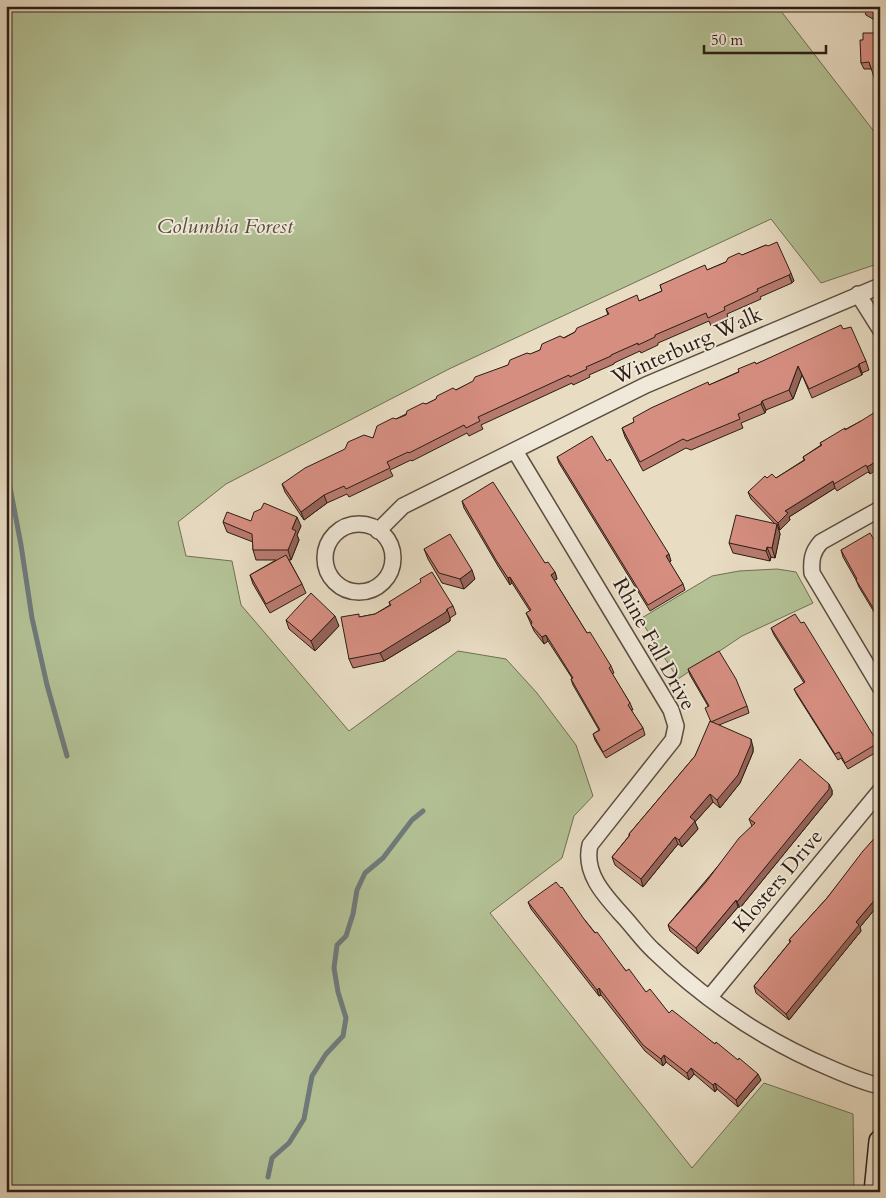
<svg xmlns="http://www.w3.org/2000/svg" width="886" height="1198" font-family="Cardo,serif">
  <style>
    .green { fill: #b3c195; stroke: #6f6f54 }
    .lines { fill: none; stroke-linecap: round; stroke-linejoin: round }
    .stream { stroke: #6f7a7b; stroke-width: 5 }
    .street-casing { stroke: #5a4d40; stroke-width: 18 }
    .secondary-casing { stroke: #2b1d14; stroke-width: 24 }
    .street { stroke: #f0e8d8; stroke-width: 15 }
    .secondary { stroke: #f0e8d8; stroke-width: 21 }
    .wall { fill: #b87a6f; stroke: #2b1d14 }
    .shaded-wall { fill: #96635a; stroke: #2b1d14 }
    .building { fill: #d68e81; stroke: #2b1d14 }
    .labels { text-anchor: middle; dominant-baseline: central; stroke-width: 4; stroke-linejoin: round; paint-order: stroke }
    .park-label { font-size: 21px; font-style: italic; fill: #544e3b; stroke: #f0e8d8 }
    .street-label { font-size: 21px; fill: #2b1d14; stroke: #f0e8d8 }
  </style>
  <rect width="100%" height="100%" fill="#e8dcc3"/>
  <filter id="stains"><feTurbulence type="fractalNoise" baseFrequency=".004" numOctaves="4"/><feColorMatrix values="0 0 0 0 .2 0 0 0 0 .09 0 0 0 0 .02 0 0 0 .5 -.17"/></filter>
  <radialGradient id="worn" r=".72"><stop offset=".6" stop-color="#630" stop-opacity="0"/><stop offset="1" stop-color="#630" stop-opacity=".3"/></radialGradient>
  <path class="green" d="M6,6H777L876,134L875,177L880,180V263L821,283L771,219L449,369L226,484L178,522L186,556L232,561L241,605L349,731L458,651L506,659L537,693L576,745L593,796L574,816L562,858L490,913L692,1168L764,1083L853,1114L854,1192H6Z
    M777,569L796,572L813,603L742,636L678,679L640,619L712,576L739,571Z"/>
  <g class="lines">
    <path class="stream" d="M6,466L21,545L32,618L47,685L67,756
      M268,1177L272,1158L289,1143L304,1119L312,1076L326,1054L343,1036L346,1018L338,992L334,968L337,945L346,936L353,914L357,890L365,873L383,858L412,820L423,811"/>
    <defs>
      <path id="street" d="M858,294L880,329
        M515,451L671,710L676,726L673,740L590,845C583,874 606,897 624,917C634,928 643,941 654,951C705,1000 765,1041 830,1068C846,1075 862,1082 880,1086
        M880,509L821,542C812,552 811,560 812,573L880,687
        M325 558a34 34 0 1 1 68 0a34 34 0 1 1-68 0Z
        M378,531L403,506L646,385L880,286
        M709,998L880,791"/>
      <path id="secondary" d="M875,1192L880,1141"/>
    </defs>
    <use href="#street" class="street-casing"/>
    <use href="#secondary" class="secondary-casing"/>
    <use href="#street" class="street"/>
    <use href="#secondary" class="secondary"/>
  </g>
  <path class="wall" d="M863,6H880V23L866,15Z
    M863,40L871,69H864L861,63Z
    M766,245L794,281L792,283L760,297L761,299L727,314L728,318L711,326L709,321L658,343V345L641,353L640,351L614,363V364L589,375L590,377L573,385L572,383L481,425L483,429L469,436L467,433L412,461L411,460L390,470L393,476L349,497L347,494L327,503L304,520L285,492L282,484L373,438L396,419L426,404L540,350L608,315L606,309L639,301L662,291L660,285L707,270Z
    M843,329L866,361L869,370L862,373V375L812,398L802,375L793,399L766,410L765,413L741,423L743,428L691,450L686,448L643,471L625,437L622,428L709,385L756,364Z
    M861,421L870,474L868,472L837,491L835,488L789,517L790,520L780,530L778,527L780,534L775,558L771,557L770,561L733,553L729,543L775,524L751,499L748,492L767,478H776L804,460L803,457L821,445L820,443Z
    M557,457L607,461L671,561L669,562L683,584L685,590L650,611L559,463Z
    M462,501L545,563L555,572L557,579L554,580L587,633L611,666L614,673L612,674L630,703L633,710H631L643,728L645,735L606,758L595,740L593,734L599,730L573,685L571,679L572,678L548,641L544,644L534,631L531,624L526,613L530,611L512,583L510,585L498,566L464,508Z
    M223,522L301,526L297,535L299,540L291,560H289L302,584L306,593L270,613L253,584L250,575L276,560H256L253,550V542L227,532Z
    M424,549L475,579L464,589L442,583L428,559Z
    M841,550H880V622L859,587L856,580L843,557Z
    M389,602L453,606L456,614L450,618V621L384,661L353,668L349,659L360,617L375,614L390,605Z
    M286,620L339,626L315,651L289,629Z
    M771,628L878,743L880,750L848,769L841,758L838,760L797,695L794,689L804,683L774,635Z
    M688,669L747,706L749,713L719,725L753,747V752L740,783L720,808L713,802L695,822L698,829L682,847L678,844L643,887L615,865L612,857L629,836V834L695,756L711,722L708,706L690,675Z
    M832,790V795L740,908L738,907L698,954L670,931L668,925L752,826L749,819Z
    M880,832V903L860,927L861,931L789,1020L756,993L754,986L790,942L789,940L827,898Z
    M528,902L584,919L626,971L646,992L669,1013L715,1044L761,1080L738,1107L717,1089L715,1092L694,1074L689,1080L666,1062L663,1066L645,1051L601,995L599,996L531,909Z"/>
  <path class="shaded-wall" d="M791,273L794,281L792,283L789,275Z
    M859,364L862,373V375L858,366Z
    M798,366L802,375L793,399L789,390Z
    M762,401L766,410L765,413L761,404Z
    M880,459V468L870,474L867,467Z
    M833,481L835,488L789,517L790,520L780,530L778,523L785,511Z
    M324,495L327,503L304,520L301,512Z
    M297,517L301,526L297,535L299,540L291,560L288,550L292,529Z
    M777,524L780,534L775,558L772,548Z
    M767,547L771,557L770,561L766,551Z
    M669,554L671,561L668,563L666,556Z
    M472,570L475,579L464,589L460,579Z
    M555,572L557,579L553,581L551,575Z
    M510,577L512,583L510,585L508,578Z
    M447,609L450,618V621L384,661L380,653Z
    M335,616L339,626L315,651L311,641Z
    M546,635L548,641L544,644L542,637Z
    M751,739L753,747V752L740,783L720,808L717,800Z
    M829,784L832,790V795L740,908L737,902Z
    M710,794L713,802L695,822L698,829L682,847L679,840L690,817Z
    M675,837L678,844L643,887L641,879Z
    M878,896L880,903L860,927L861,931L789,1020L786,1014L856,922Z
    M736,900L738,907L698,954L696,948Z
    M599,988L601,995L599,996L597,990Z
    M664,1055L666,1062L663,1066L661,1059Z
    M691,1068L694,1074L689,1080L687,1073Z
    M758,1074L761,1080L738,1107L736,1100Z
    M715,1083L717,1089L715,1092L713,1085Z"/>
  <path class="building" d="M864,6H880V15Z
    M863,33H880V95L869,62L861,63L860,40H863Z
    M777,242L791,273L789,275L757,289L758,291L724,307L725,310L708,318L706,313L655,335V337L638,345V343L611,355V356L586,367L587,369L570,377L569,375L478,417L480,421L466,428L464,425L409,453L408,452L387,462L390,468L346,489L344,486L324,495L301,512L282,484L305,468L345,449L348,442L364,435L373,438L377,426L393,418L396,419L406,415L407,411L423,403L426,404L436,399L437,396L453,388L456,390L473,381L475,377L508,365L510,360L527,353L530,354L540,350L542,344L560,336L564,338L575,332L577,328L609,314L606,309L637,295L639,301L662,291L660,285L705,265L707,270L726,262L728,258L739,253L742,255L766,245L768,246Z
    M841,325L843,329L851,327L866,361L859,364L858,366L809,389L798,366L789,390L762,401L761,404L738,414L740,419L687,441L683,439L640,462L622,428L634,422L633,418L651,408L708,382L709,385L739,372L738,369L755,362L756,364Z
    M880,409V459L867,467L866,465L834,484L833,481L785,511L788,513L778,523L748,492L765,476L767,478L772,474L776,478L805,460L803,457L822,445L820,443L845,428V430L861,421Z
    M592,436L607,461L610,459L669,554L666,556L683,584L648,605L557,457Z
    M493,482L545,563L548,562L555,572L551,575L587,633L590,632L611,666L609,668L630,703L628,705L643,728L603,752L593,734L600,730L571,679L573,678L546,635L542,637L531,625L532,622L526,613L531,610L510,577L508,578L496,560L462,501Z
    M264,503L297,517L292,529L296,531L288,550H253L252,534L223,522L227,512L251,521L254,512L261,509Z
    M736,515L777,524L772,548L767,547L766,551L729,543Z
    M870,533L880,550V619L856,580L857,579L841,550Z
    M450,534L472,570L460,579L439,573L424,549Z
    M286,555L302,584L266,604L250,575Z
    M432,572L453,606L447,609L446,612L380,653L349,659L341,617L359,614V617L375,614L391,605L389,602L421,582L420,579Z
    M311,593L335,616L311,641L286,620Z
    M795,614L801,623L804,622L878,743L845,763L839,752L835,754L794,689L805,682L771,628Z
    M719,651L736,679L747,706L711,722L705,708L709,706L688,669Z
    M710,721L751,739V744L738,775L717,800L710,794L690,817L695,821L679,840L675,837L641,879L612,857L630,835L629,834L695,756Z
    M800,759L829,784V789L737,902L736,900L696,948L668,925L706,882L739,838L755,823L749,819Z
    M880,832V897L878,896L856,922L859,925L786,1014L754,986L791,941L789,940L827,898L863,851Z
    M556,882L561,888L562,887L584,919L595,933L597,932L626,971L629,969L646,992L650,989L669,1013L672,1010L715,1044L716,1042L738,1060L739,1058L758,1074L736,1100L715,1083L713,1085L691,1068L687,1073L664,1055L661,1059L643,1045L599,988L597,990L528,902Z"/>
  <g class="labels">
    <g class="park-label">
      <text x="225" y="226">Columbia Forest</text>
    </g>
    <g class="street-label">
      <text transform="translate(687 346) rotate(-24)">Winterburg Walk</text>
      <text transform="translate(654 644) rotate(61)">Rhine Fall Drive</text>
      <text transform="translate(778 881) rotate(-50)">Klosters Drive</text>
    </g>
  </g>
  <rect width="886" height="1198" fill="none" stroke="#e8dcc3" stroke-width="25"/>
  <rect x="8" y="8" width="871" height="1183" fill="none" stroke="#2b1d14" stroke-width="2.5"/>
  <rect x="12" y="12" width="861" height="1173" fill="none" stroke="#2b1d14"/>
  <path d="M704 45v8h122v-8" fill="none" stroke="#2b1d14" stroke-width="2.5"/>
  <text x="711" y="45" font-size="15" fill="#2b1d14" stroke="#f0e8d8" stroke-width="4" paint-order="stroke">50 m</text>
  <rect width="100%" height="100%" filter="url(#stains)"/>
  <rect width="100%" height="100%" fill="url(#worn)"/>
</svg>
